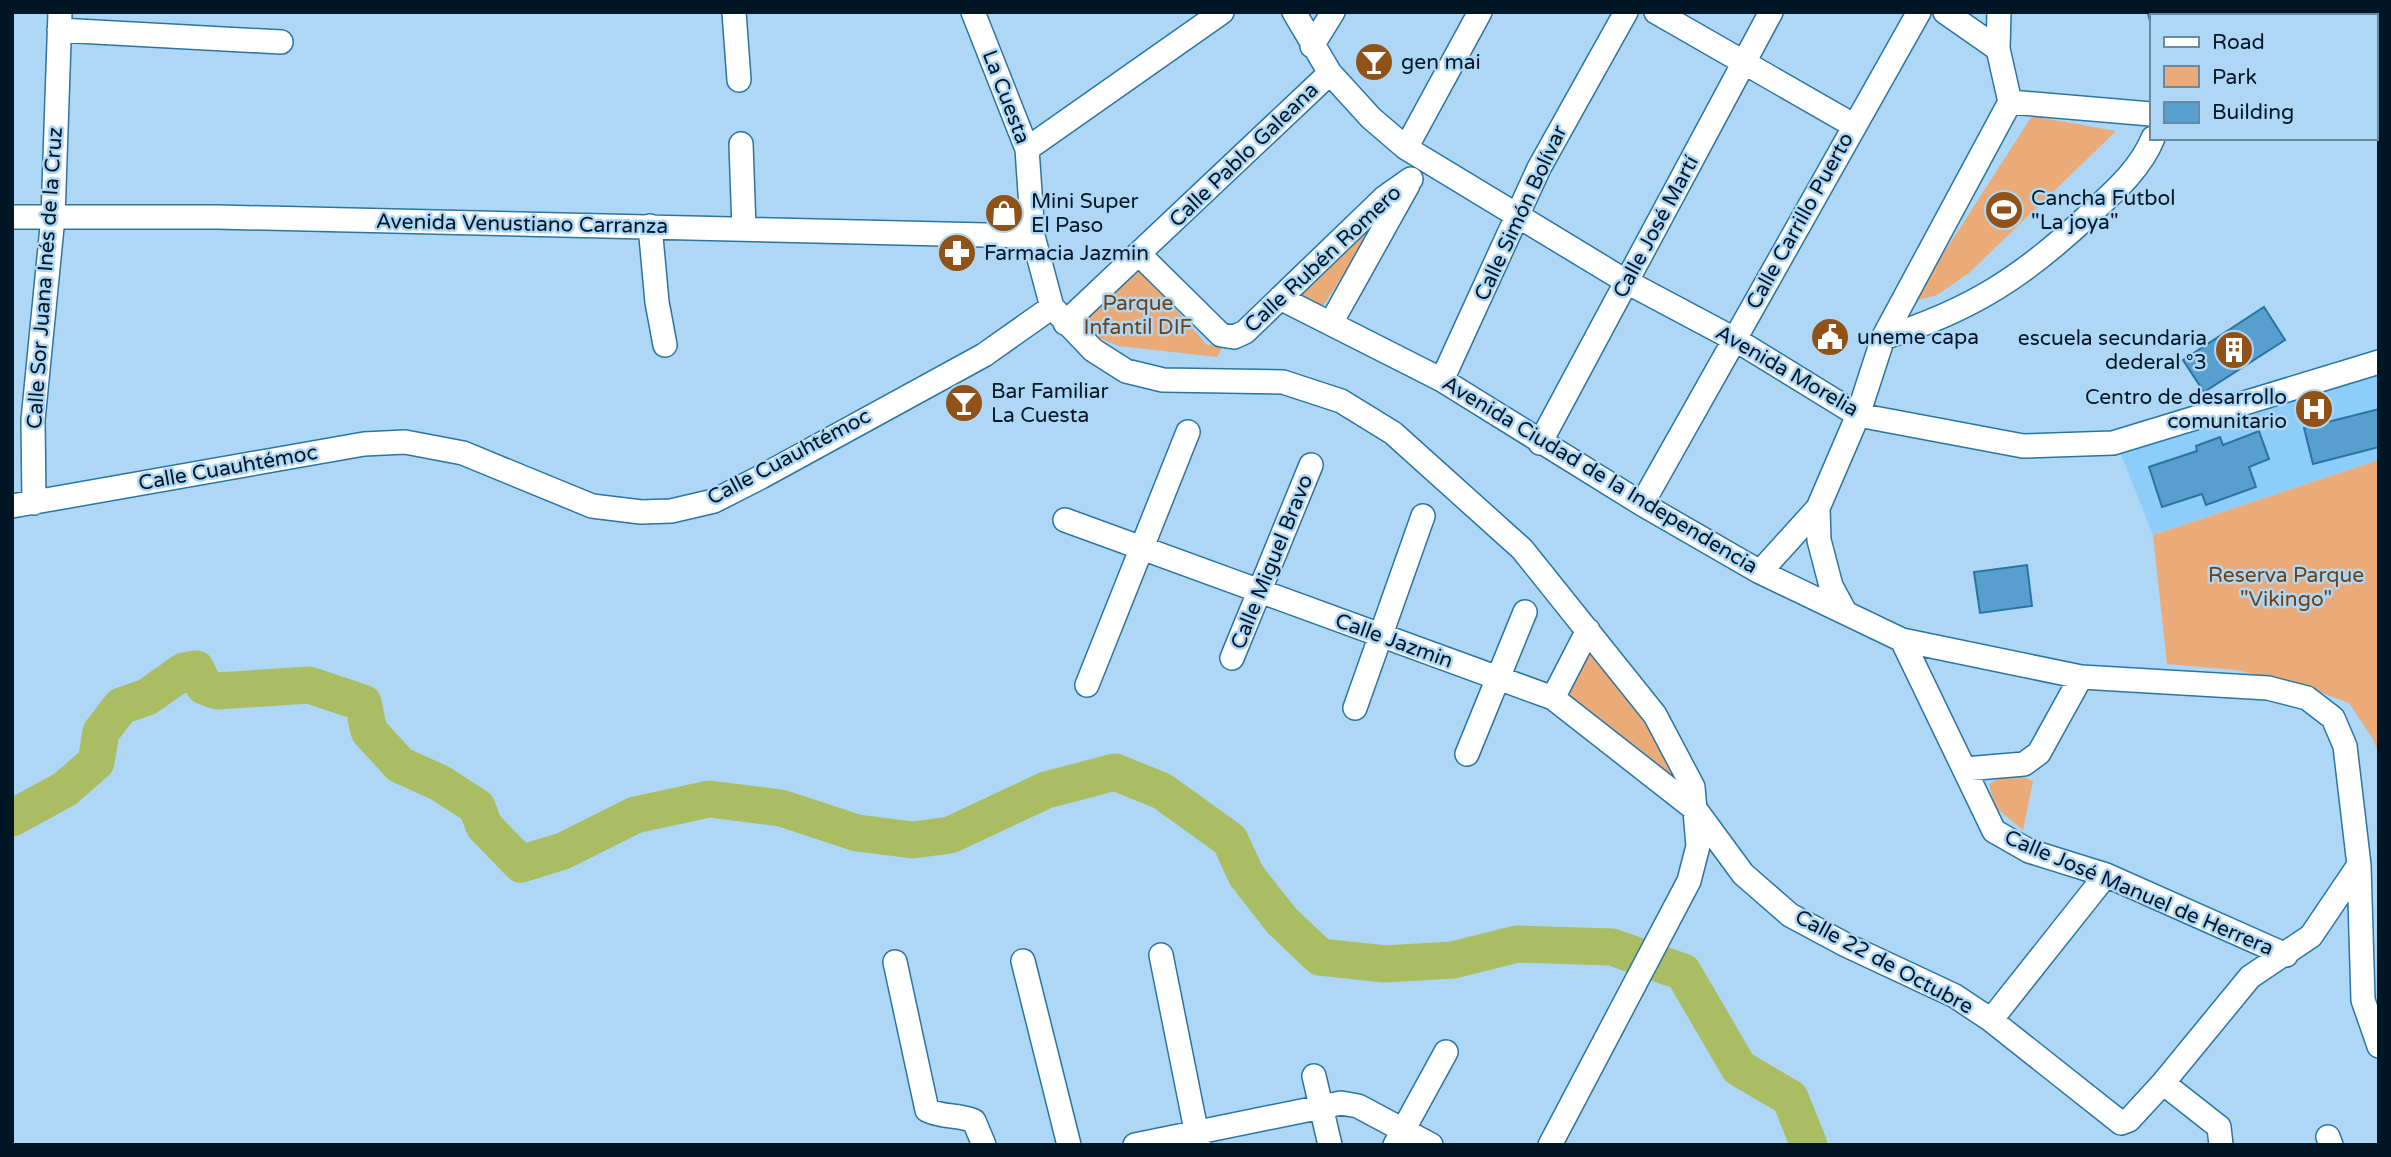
<svg xmlns="http://www.w3.org/2000/svg" width="2391" height="1157" font-family="'Varela Round',sans-serif">
  <style>
    .built { fill: #8ecdf9 }
    .green { fill: #eaab79 }
    .lines { fill: none; stroke-linecap: round; stroke-linejoin: round }
    .river { stroke: #aabd62; stroke-width: 37 }
    .building { fill: #579fce; stroke: #2974a1; stroke-width: 2 }
    .minor-casing { stroke: #2a75a2; stroke-width: 26 }
    .minor { stroke: #fff; stroke-width: 23 }
    .labels { text-anchor: middle; dominant-baseline: central; stroke-width: 5; stroke-linejoin: round; paint-order: stroke }
    .poi-label { font-size: 21px; fill: #011624; stroke: #add7f5; text-anchor: start }
    .street-label { font-size: 21px; fill: #011624; stroke: #add7f5 }
    .park-label { font-size: 21px; fill: #714012; stroke: #add7f5 }
  </style>
  <rect width="100%" height="100%" fill="#add7f5"/>
  <path class="built" d="M2379,366V460L2153,535L2120,452Z"/>
  <path class="green" d="M2032,116L2116,131L1969,273L1937,295L1913,301Z
    M1398,190L1323,306L1293,291Z
    M1141,270L1207,345L1224,344L1217,357L1119,346L1094,336L1077,320Z
    M2379,460V754L2373,739L2349,703L2301,685L2236,670L2167,664L2153,535Z
    M1588,646L1645,721L1681,789L1560,692Z
    M2004,776H2020L2033,781L2023,830L1995,807L1989,784Z"/>
  <g class="lines">
    <path class="river" d="M12,818L65,789L96,762L101,732L121,706L147,697L184,671L196,669L204,686L217,691L309,685L363,703L369,731L400,765L440,783L477,807L484,826L521,864L563,851L635,815L709,799L781,808L857,833L913,840L950,835L1046,790L1115,772L1162,791L1230,840L1246,875L1282,921L1320,957L1385,964L1453,960L1517,944L1612,947L1683,972L1739,1068L1790,1098L1809,1145"/>
  </g>
  <path class="building" d="M2264,307L2285,340L2204,392L2183,360Z
    M2379,409V447L2313,464L2304,428Z
    M2259,431L2269,459L2249,467L2256,487L2206,505L2202,494L2162,507L2149,467L2197,451L2196,446L2220,437L2223,445Z
    M2027,565L2032,606L1980,613L1974,572Z"/>
  <g class="lines">
    <defs>
      <path id="minor" d="M734,12L739,80
        M973,12L1027,149L1033,236L1052,307L1093,350L1126,371L1163,380L1283,382L1341,401L1393,433L1522,549L1655,715L1693,787L1698,846L1689,881L1550,1145
        M1294,12L1330,73L1371,118L1406,148L1627,282L1736,340L1858,415L2023,446L2113,443L2379,362
        M1656,12L1853,125
        M1945,12L1998,49
        M2160,12L2161,16
        M59,30L281,42
        M1312,46L1333,12
        M2375,61L2379,60
        M2010,102L2151,114
        M741,144L744,229
        M1406,148L1480,12
        M1027,149L1222,12
        M12,217H217L1033,236
        M650,226L657,302L665,345
        M1140,255L1221,335L1234,337L1245,332L1384,198L1411,179
        M1280,298L1442,380L1642,504L1760,572L1902,640L2081,677L2268,688L2307,698L2333,718L2345,746L2359,865L2363,1000L2379,1046
        M1065,323L1330,73
        M1331,323L1408,185
        M1883,338L2010,102L1998,49L1999,12
        M1442,380L1539,168L1626,12
        M1540,443L1771,12
        M34,503L33,420L53,217L60,12
        M1642,504L1919,12
        M12,506L364,444L405,442L463,453L592,506L641,512L671,511L714,501L761,477L984,355L1052,307
        M1065,520L1553,698L1696,810L1743,874L1790,915L1846,945L1955,996L1991,1020L2121,1123L2129,1120L2163,1083L2250,977L2311,936L2359,865
        M1760,572L1818,508
        M1844,610L1831,586L1819,540L1818,508L1858,415L1883,338C1971,311 2026,275 2092,212C2115,191 2141,168 2153,138
        M1902,640L1994,831L2029,851L2106,875L2286,955
        M1232,658L1311,465
        M1087,685L1188,432
        M1553,698L1588,630
        M1355,708L1423,516
        M1467,754L1525,612
        M1965,769L2024,764L2039,753L2081,677
        M1161,955L1199,1145
        M1023,961L1069,1145
        M895,962L927,1110C943,1118 958,1114 974,1121L984,1145
        M1991,1020L2106,875
        M1314,1076L1330,1145
        M2163,1083L2219,1127L2221,1145
        M2328,1137L2331,1145
        M1135,1145L1341,1103L1358,1106L1431,1145
        M1395,1145L1446,1052"/>
    </defs>
    <use href="#minor" class="minor-casing"/>
    <use href="#minor" class="minor"/>
  </g>
  <defs>
    <symbol id="bar-disc" viewBox="-11 -11 22 22"><circle r="9.5" fill="#905216" stroke="#add7f5"/><path d="M-6-5H6L.8 .8V4.5H3.5V6h-7V4.5H-.8V.8Z" fill="#fff"/></symbol>
    <symbol id="stadium-disc" viewBox="-11 -11 22 22"><circle r="9.5" fill="#905216" stroke="#add7f5"/><path d="M0-5a6.5 5 0 1 0 0 10a6.5 5 0 1 0 0-10ZM-3.5-1.8h7v3.6h-7Z" fill="#fff"/></symbol>
    <symbol id="shop-disc" viewBox="-11 -11 22 22"><circle r="9.5" fill="#905216" stroke="#add7f5"/><path d="M-5-2.5h2.3a2.7 3.5 0 0 1 5.4 0H5L5.5 6h-11ZM-1.5-2.5h3a1.5 2.3 0 0 0-3 0Z" fill="#fff"/></symbol>
    <symbol id="pharmacy-disc" viewBox="-11 -11 22 22"><circle r="9.5" fill="#905216" stroke="#add7f5"/><path d="M-2-6h4v4h4v4h-4v4h-4v-4h-4v-4h4Z" fill="#fff"/></symbol>
    <symbol id="civic-disc" viewBox="-11 -11 22 22"><circle r="9.5" fill="#905216" stroke="#add7f5"/><path d="M-.6-6.5H3V-4.5H.6V-3L4-1V1h2V6H-6V1h2V-1L-.6-3ZM-1.2 2.5V6h2.4V2.5Z" fill="#fff"/></symbol>
    <symbol id="building-disc" viewBox="-11 -11 22 22"><circle r="9.5" fill="#905216" stroke="#add7f5"/><path d="M-4-6H4V6H1V3H-1V6H-4ZM-2.5-4.3h1.7v1.8h-1.7ZM.8-4.3h1.7v1.8H.8ZM-2.5-1h1.7V.8h-1.7ZM.8-1h1.7V.8H.8Z" fill="#fff"/></symbol>
    <symbol id="hospital-disc" viewBox="-11 -11 22 22"><circle r="9.5" fill="#905216" stroke="#add7f5"/><path d="M-5-5h3v3.5h4V-5h3V5h-3V1.5h-4V5h-3Z" fill="#fff"/></symbol>
  </defs>
  <g fill-rule="evenodd">
    <use href="#bar-disc" x="1352" y="40" width="44" height="44"/>
    <use href="#stadium-disc" x="1982" y="188" width="44" height="44"/>
    <use href="#shop-disc" x="982" y="191" width="44" height="44"/>
    <use href="#pharmacy-disc" x="935" y="231" width="44" height="44"/>
    <use href="#civic-disc" x="1808" y="315" width="44" height="44"/>
    <use href="#building-disc" x="2212" y="328" width="44" height="44"/>
    <use href="#bar-disc" x="942" y="381" width="44" height="44"/>
    <use href="#hospital-disc" x="2292" y="387" width="44" height="44"/>
  </g>
  <g class="labels">
    <g class="poi-label">
      <text x="1401" y="62">gen mai</text>
      <text x="2031" y="198">Cancha Futbol<tspan x="2031" dy="24">"La joya"</tspan></text>
      <text x="1031" y="201">Mini Super<tspan x="1031" dy="24">El Paso</tspan></text>
      <text x="984" y="253">Farmacia Jazmin</text>
      <text x="1857" y="337">uneme capa</text>
      <text x="2207" y="338" text-anchor="end">escuela secundaria<tspan x="2207" dy="24">dederal °3</tspan></text>
      <text x="991" y="391">Bar Familiar<tspan x="991" dy="24">La Cuesta</tspan></text>
      <text x="2287" y="397" text-anchor="end">Centro de desarrollo<tspan x="2287" dy="24">comunitario</tspan></text>
    </g>
    <g class="street-label">
      <text transform="translate(1006 97) rotate(69)">La Cuesta</text>
      <text transform="translate(1244 155) rotate(-44)">Calle Pablo Galeana</text>
      <text transform="translate(1521 213) rotate(-65)">Calle Simón Bolívar</text>
      <text transform="translate(1800 221) rotate(-61)">Calle Carrillo Puerto</text>
      <text transform="translate(522 224) rotate(1)">Avenida Venustiano Carranza</text>
      <text transform="translate(1656 227) rotate(-62)">Calle José Martí</text>
      <text transform="translate(1323 259) rotate(-43)">Calle Rubén Romero</text>
      <text transform="translate(45 278) rotate(-86)">Calle Sor Juana Inés de la Cruz</text>
      <text transform="translate(1787 371) rotate(30)">Avenida Morelia</text>
      <text transform="translate(789 457) rotate(-28)">Calle Cuauhtémoc</text>
      <text transform="translate(228 468) rotate(-10)">Calle Cuauhtémoc</text>
      <text transform="translate(1600 475) rotate(31)">Avenida Ciudad de la Independencia</text>
      <text transform="translate(1272 562) rotate(-68)">Calle Miguel Bravo</text>
      <text transform="translate(1394 641) rotate(20)">Calle Jazmin</text>
      <text transform="translate(2139 893) rotate(23)">Calle José Manuel de Herrera</text>
      <text transform="translate(1884 962) rotate(28)">Calle 22 de Octubre</text>
    </g>
    <g class="park-label">
      <text x="1138" y="303">Parque<tspan x="1138" dy="24">Infantil DIF</tspan></text>
      <text x="2286" y="575">Reserva Parque<tspan x="2286" dy="24">"Vikingo"</tspan></text>
    </g>
  </g>
  <rect width="2391" height="1157" fill="none" stroke="#011624" stroke-width="28"/>
  <rect x="2150" y="14" width="228" height="126" fill="#add7f5" stroke="#688aa1" stroke-width="2"/>
  <rect x="2164" y="37" width="35" height="10" fill="#ffffff" stroke="#688aa1" stroke-width="2"/>
  <text x="2212" y="49" font-size="21" fill="#011624">Road</text>
  <rect x="2164" y="66" width="35" height="21" fill="#eaab79" stroke="#688aa1" stroke-width="2"/>
  <text x="2212" y="84" font-size="21" fill="#011624">Park</text>
  <rect x="2164" y="102" width="35" height="21" fill="#579fce" stroke="#688aa1" stroke-width="2"/>
  <text x="2212" y="119" font-size="21" fill="#011624">Building</text>
</svg>
